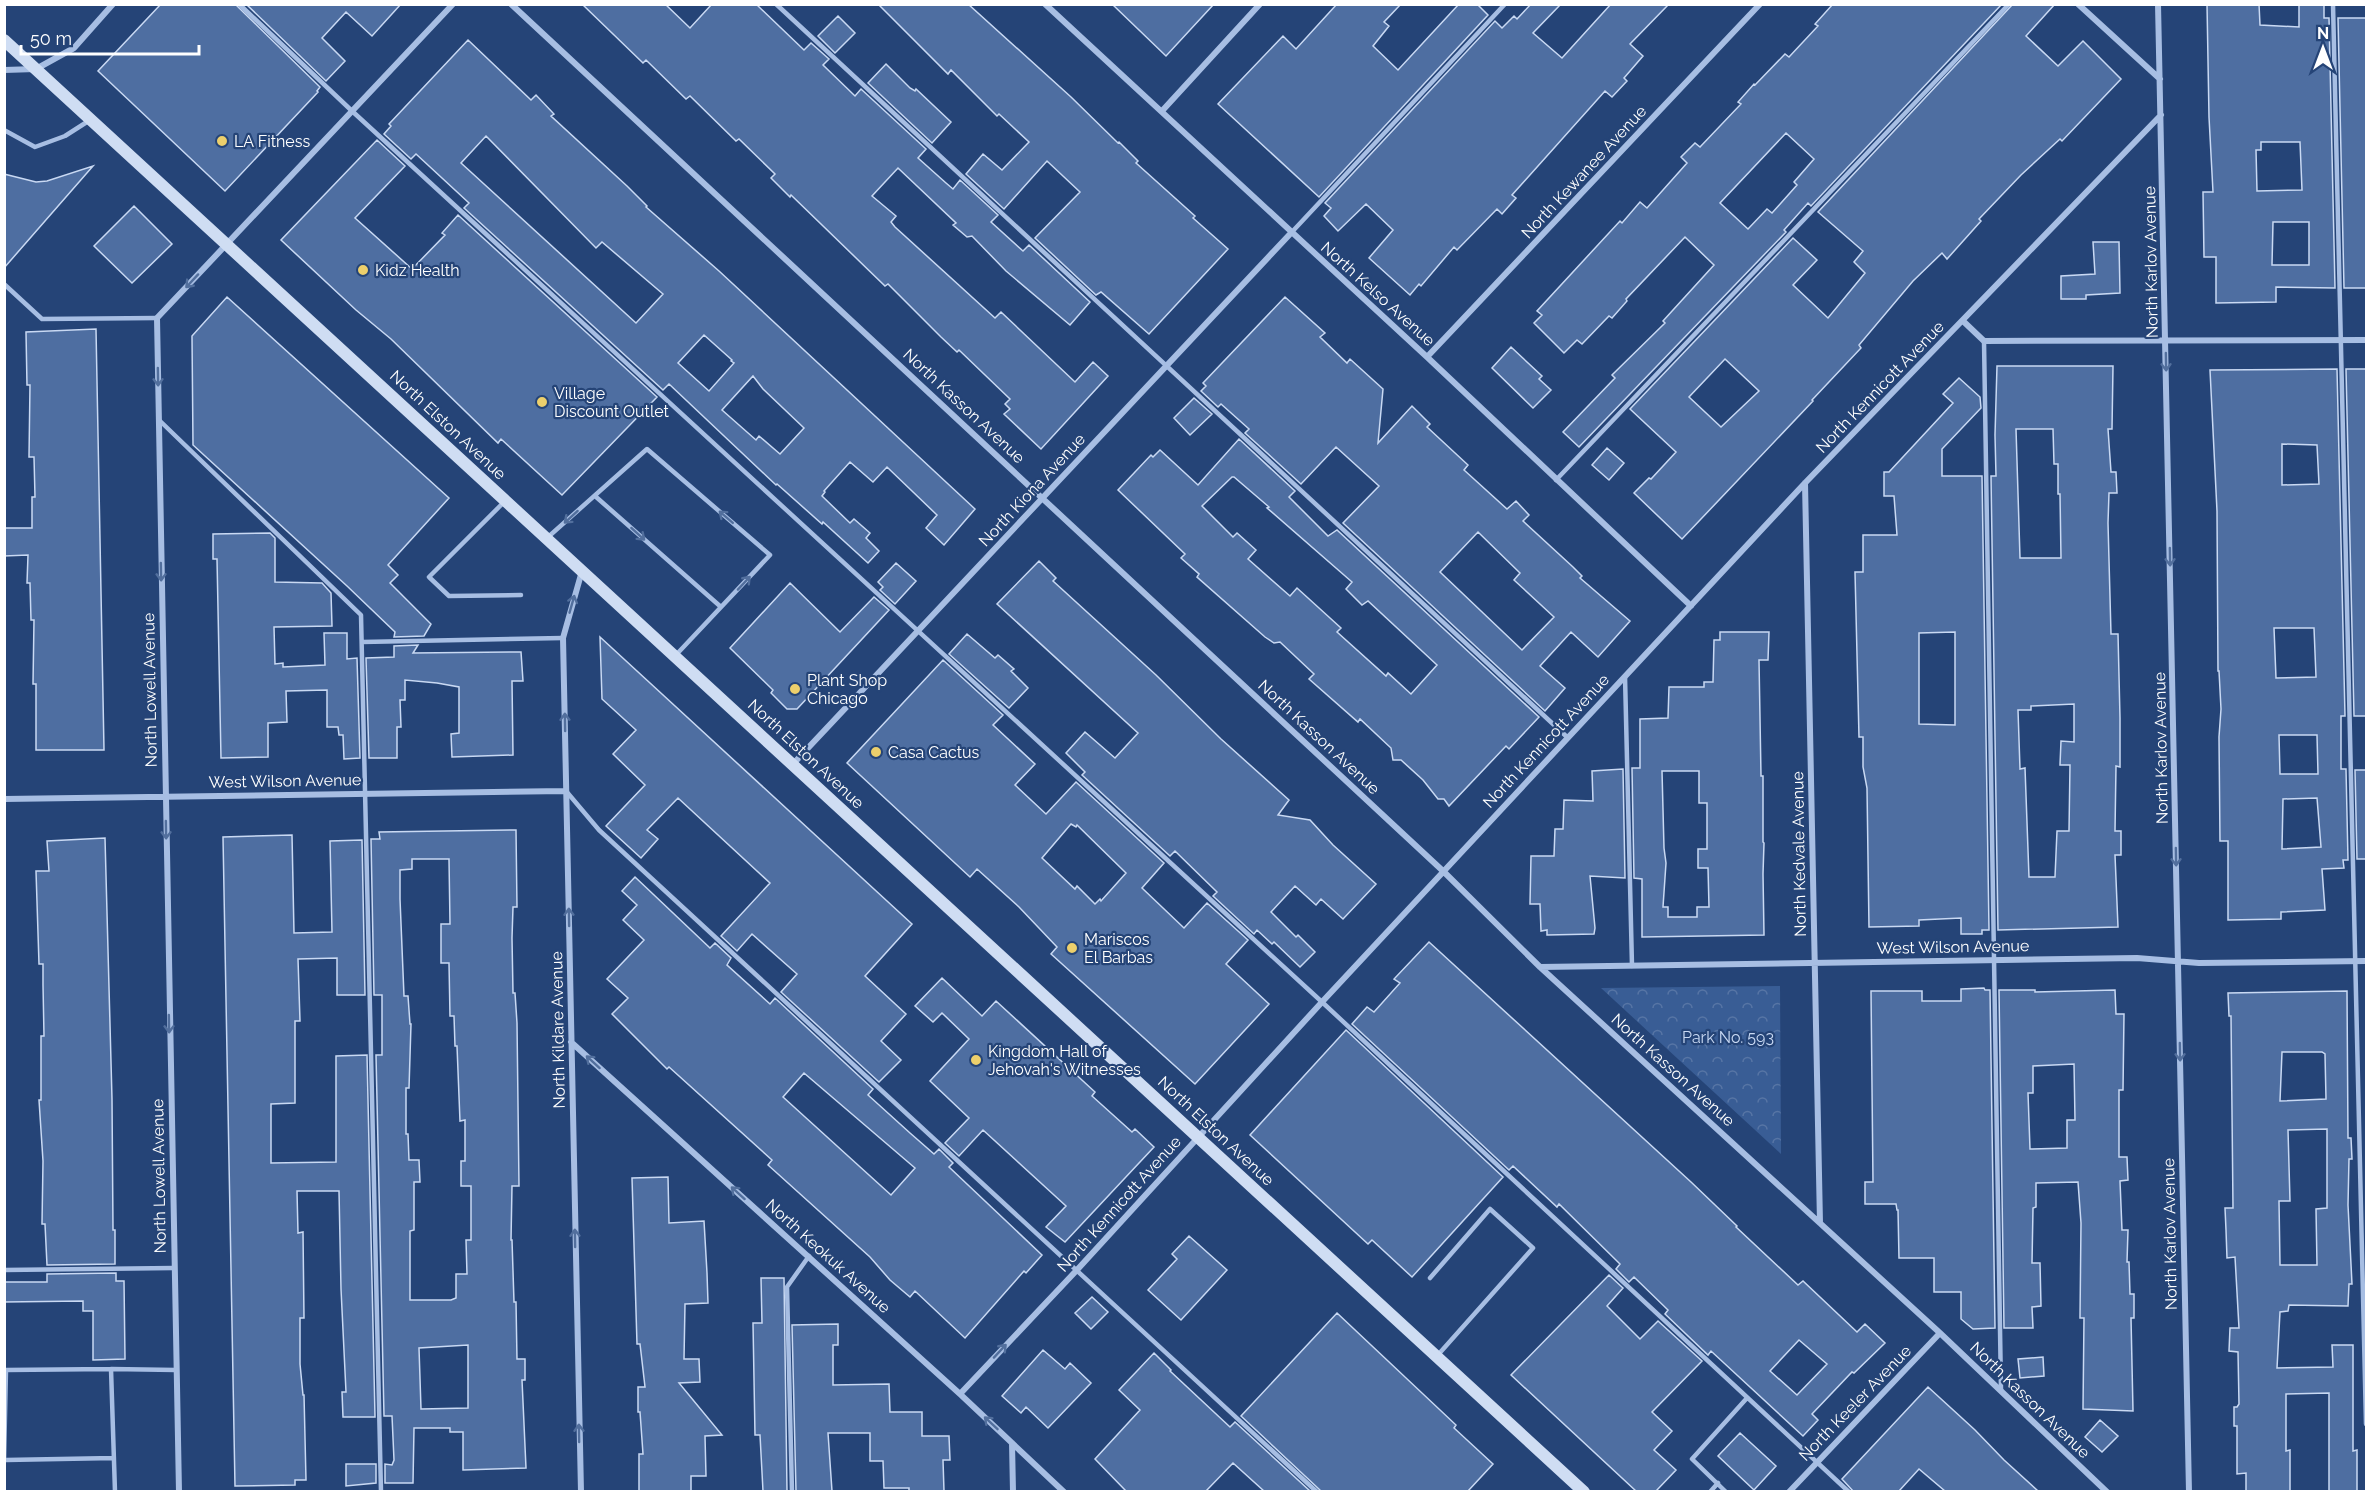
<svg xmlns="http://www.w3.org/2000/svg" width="2371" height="1496" font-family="Raleway,sans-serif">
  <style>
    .park { fill: url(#park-crowns) }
    .building { fill: #4e6ea1; stroke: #c9d9f3; stroke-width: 1.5; fill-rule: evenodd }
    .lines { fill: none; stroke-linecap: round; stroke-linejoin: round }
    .service { stroke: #a7bee3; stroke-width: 4.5 }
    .minor { stroke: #a7bee3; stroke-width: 6 }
    .secondary { stroke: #cfddf3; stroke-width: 12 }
    .oneway { stroke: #526f9d }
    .poi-dot { fill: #eccf6c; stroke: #254477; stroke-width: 2 }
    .labels { text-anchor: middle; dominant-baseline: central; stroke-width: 4.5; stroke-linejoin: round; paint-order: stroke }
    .poi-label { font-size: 16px; fill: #fff; stroke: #254477; text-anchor: start }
    .street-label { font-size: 16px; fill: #fff; stroke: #254477 }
    .park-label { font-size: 16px; fill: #c9d9f3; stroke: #254477 }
  </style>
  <defs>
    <pattern id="park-crowns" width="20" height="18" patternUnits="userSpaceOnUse" patternTransform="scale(1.5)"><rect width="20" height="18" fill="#395d95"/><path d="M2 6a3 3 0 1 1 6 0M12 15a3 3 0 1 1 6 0" fill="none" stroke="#5775a5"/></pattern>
  </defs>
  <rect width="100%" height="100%" fill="#254477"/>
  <path class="park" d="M1780,986L1781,1154L1601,988Z"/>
  <path class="building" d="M161,4H235L320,87L317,91L318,92L225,191L98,71Z
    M246,4H401L372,36L346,12L322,38L345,61L326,81Z
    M582,4H665L690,28L712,4H756L804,50L811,43L829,59L823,65L855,96L861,89L926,149L918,158L946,183L953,189L960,180L998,215L991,222L1023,251L1029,245L1090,302L1070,325L1006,271L972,236L967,237L953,225L956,223L898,168L872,196L896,216L891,222L895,227L995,318L1001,312L1075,382L1093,362L1108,376L1041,449L1004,414L1010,409L1005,404L1010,399L959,350L957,352L941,337L888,284L885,286L791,195L790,197L771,178L775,174L739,139L736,141L690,96L686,99L646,60L643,63Z
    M878,4H968L1071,97L1118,143L1119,142L1138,161L1136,163L1195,216L1193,218L1228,249L1149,334L1101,292L1096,295L1035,238L1080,192L1047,161L1004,209L966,174L983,154L1002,170L1029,142L999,114L997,116L951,70L948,74Z
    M1112,4H1214L1166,56Z
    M1337,4H1401L1384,22L1389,26L1373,46L1398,70L1459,4H1477L1488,15L1319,197L1218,104L1283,36L1296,49Z
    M1531,4H1561L1533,33L1562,58L1611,4H1669L1630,44L1643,56L1624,78L1627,81L1612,97L1605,91L1512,195L1516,198L1502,214L1497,209L1457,250L1454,247L1421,286L1419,284L1410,295L1369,258L1393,230L1366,204L1338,231L1324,216L1331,208L1325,203L1495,21L1502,28L1514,16L1517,19Z
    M1833,4H2002L1811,206L1808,203L1784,230L1786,232L1579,447L1563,432L1615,378L1612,375L1665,323L1663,321L1714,265L1685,237L1626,299L1627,301L1612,318L1609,316L1582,344L1577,340L1564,353L1534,323L1542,315L1537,311L1620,221L1622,223L1640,202L1647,208L1687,163L1681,157L1695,143L1700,147L1741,104L1738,102L1754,84L1755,85L1785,54L1789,57L1818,26L1815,24ZM1786,133L1814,159L1794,182L1797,185L1772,213L1767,209L1748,229L1720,203Z
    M2013,4H2055L2026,36L2058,66L2083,41L2121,79L2062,141L2060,139L2021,175L1979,219L1981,221L1947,259L1942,253L1913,281L1859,345L1861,348L1812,400L1813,401L1682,539L1634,493L1649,478L1651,479L1676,452L1630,409L1793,238L1817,260L1793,285L1828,318L1865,273L1854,262L1863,251L1818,212ZM1725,359L1759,391L1721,427L1689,397Z
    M2207,4H2259L2260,25L2299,27V4H2324V18H2329L2335,288L2276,287V302L2216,303V257H2204L2203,192H2213L2209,117ZM2261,142H2300L2302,190L2257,191L2256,150H2261ZM2273,222H2309V265H2272Z
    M838,16L855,33L835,53L818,36Z
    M2338,18H2367V288H2344Z
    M468,40L531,100L536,95L554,114L551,116L627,186L647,206L646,207L719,271L975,509L944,545L926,528L937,515L887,467L873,482L850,462L824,491L825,492L822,496L850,523L854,519L870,533L866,538L879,551L868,563L823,522L822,524L777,484L776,485L669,384L663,390L464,208L469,203L416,154L411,159L384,134L391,126L389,124ZM486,136L596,248L602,242L663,294L636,323L461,163ZM704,335L732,360L731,361L734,363L709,391L678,363ZM753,376L763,389L804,428L780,454L759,436L756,440L722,410Z
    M886,64L910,88L915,91L916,89L951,122L932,143L868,83Z
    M377,140L405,166L355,218L412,269L445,235L442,233L458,215L657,397L562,495L501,439L498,443L391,339L356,310L281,240Z
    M93,166L4,268V174L36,182L47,181Z
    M134,206L172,244L132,283L94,246Z
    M2093,242H2119L2120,293L2086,295V299H2061V276L2095,274Z
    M227,297L449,498L388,565L398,575L390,583L431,624L424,636L394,637L395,632L347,586L193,445L192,336Z
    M1285,297L1325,333L1320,337L1347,363L1350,359L1383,389L1378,443L1412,406L1430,424L1427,427L1468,465L1464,470L1507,509L1516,501L1529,515L1523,521L1573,567L1582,576L1580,578L1630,621L1598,657L1571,632L1540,666L1565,688L1545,711L1343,523L1379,486L1336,447L1301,484L1245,433L1249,429L1221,404L1218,407L1201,391L1206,386L1203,383ZM1478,532L1520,573L1514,580L1554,617L1522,650L1440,572Z
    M96,329L104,750H36V684H33L34,620H31L30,583H27L28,555L4,556V528H32V497H35L34,457H29L30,385H27L26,332Z
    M1511,347L1542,376L1539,379L1551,390L1533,408L1492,368Z
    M1997,366H2113L2112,429H2108L2111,472H2116L2117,493H2109L2108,523L2111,634H2118L2120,718V767L2116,766L2115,831H2121V855H2115L2118,927L1998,930L1991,476H1996L1995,435ZM2016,429H2053L2054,464H2058V494H2060L2061,558H2020ZM2074,704V742L2061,741L2060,765H2070L2069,831H2057L2055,877H2029L2025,768L2020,769L2018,710H2031V706Z
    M2337,369L2345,716H2341V769H2346L2348,860H2343L2344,868L2322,869L2325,910L2281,912V919L2228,920V841H2220L2219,737L2221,709L2219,671H2218L2217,511L2210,370ZM2282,444L2317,445L2319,484L2282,485ZM2274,628H2314L2316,677L2276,678ZM2279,735H2317L2318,774H2280ZM2317,798L2321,847L2282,849L2283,799Z
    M2346,369H2367V716H2354Z
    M1959,378L1980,397L1981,408L1942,449V476H1982L1989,930H1982V934H1961V918L1919,920V926L1869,927L1867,788L1863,767V737H1859L1855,572H1863V535H1897L1894,496H1884V472H1889L1953,403L1943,394ZM1955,632V725L1919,724V633Z
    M1194,398L1212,414L1190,435L1174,418Z
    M1239,439L1295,491L1289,497L1328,536L1337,530L1539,717L1509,749L1506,746L1449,806L1444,799H1438L1423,780L1401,760H1393L1391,748L1360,719L1358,722L1309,679L1314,674L1280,642L1274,643L1265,637L1197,577L1199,574L1181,558L1185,554L1118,490L1151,455L1153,457L1160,450L1198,485ZM1232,477H1234L1269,507L1267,508L1352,582L1346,589L1362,605L1368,601L1437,665L1411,694L1388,673L1386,676L1337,632L1341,628L1297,588L1290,596L1248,559L1256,550L1237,533L1233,537L1202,506Z
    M1607,448L1624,463L1609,480L1592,465Z
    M270,533L275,538V582L322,583L331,593L332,626L274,627L275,664L283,663V667L325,665L324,633H347V659L357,658L360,758L344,759L343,735H339L338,727H327V690L286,691L287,722L268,723V757L221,758L217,559H213V534Z
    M1039,561L1056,578L1053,581L1156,675L1221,739L1289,800L1278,815L1310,820L1333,845L1376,884L1343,919L1321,899L1316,905L1295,886L1271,912L1296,937L1298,935L1315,952L1300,967L1274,942L1272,944L1257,930L1254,934L1213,896L1217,892L1175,851L1170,856L1082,775L1085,772L1066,753L1085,732L1115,758L1138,733L997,604Z
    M896,563L916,581L895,604L880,590L883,587L878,582Z
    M790,583L840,632L874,597L889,610L797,709H787L771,693L773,690L730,648Z
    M1720,632H1769L1768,660H1759L1761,776H1763V842L1764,843L1763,874L1764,935L1642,937V879L1634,878L1632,768H1640V719L1668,718L1669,687H1704V682H1713L1714,640H1720ZM1662,771H1699V803H1707V849H1698V868H1708L1709,907H1697V917H1668V907H1663L1666,863L1664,848Z
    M967,634L995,658L998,655L1014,669L1011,671L1028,688L1009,708L949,654Z
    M600,637L912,924L865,976L906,1014L881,1041L901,1060L879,1082L781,992L797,974L752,934L737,951L721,936L770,883L678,798L647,830L658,839L641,858L606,826L645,785L613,754L636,730L602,699Z
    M418,645L413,653L521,652L523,681H512L513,755L452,757L451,734L459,733V687L437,683L405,680V700H400L401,727H397V758H369L366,658L394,657V646Z
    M943,660L1003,715L993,725L1035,764L1015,785L1046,814L1076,782L1164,863L1142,888L1184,928L1207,903L1248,940L1226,964L1269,1004L1195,1084L1051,954L1057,947L1019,907L977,869L970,877L847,763ZM1071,824L1076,827L1077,825L1126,873L1101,901L1100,899L1095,904L1077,886L1075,889L1042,858Z
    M1623,769L1625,878L1590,876L1595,928L1594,934L1547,935V930L1541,931L1540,904H1530L1531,856H1554L1555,829H1563L1564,800L1593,801L1592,771Z
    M2355,770H2367V859H2357Z
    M516,830L517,907H513L512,938L513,993H515L517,1023L519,1186H512L511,1240H512L514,1302H516L517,1359H525V1380H522L526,1468L463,1470V1432H450V1428H414L413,1483H385V1464L392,1465L394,1460L392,1416H384L376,1055H382V995H374L371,839H380L379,832ZM412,859H449L450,924H441V963H449L450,1016H454L455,1046H457L460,1121L465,1120V1161H461V1186H471V1240H466L467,1274H456V1298L451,1300H410V1231L414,1230V1182H420L419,1160H409L408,1134H406V1088H409L411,1024H410L408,996H404L400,899V870L412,869ZM468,1345V1408L421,1409L419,1348Z
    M292,835L294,933L332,932L330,841L362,840L365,995H337V958L298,959L300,1021H295V1103L271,1104V1163L336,1162V1056L367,1055L375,1417H343L342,1392H346L341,1289L339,1191H297L298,1233L303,1232L304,1318H300V1364L303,1395H304L306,1480H295V1485L235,1486L223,837Z
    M105,838L112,1099L113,1230H115V1264L47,1265L45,1224H42L43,1161L39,1100H41V1036H44L43,985V964H39L36,871H49L47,841Z
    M635,877L710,948L715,943L731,958L727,965L770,1004L775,998L873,1089L868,1095L910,1133L934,1154L939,1149L953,1163L949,1167L1042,1255L1026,1273L1024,1271L965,1338L915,1291L910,1297L890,1280L870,1257L768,1165L772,1160L669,1067L667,1069L612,1014L628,998L607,979L644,940L623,920L637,905L622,891ZM804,1073L915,1168L891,1195L783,1097Z
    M1429,942L1691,1182L1737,1226L1736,1227L1798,1285L1803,1281L1857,1332L1865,1324L1885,1343L1854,1373L1852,1372L1812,1414L1818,1420L1803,1436L1711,1351L1708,1355L1665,1314L1668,1310L1634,1277L1629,1282L1616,1269L1620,1264L1559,1204L1557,1207L1513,1166L1509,1170L1352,1024L1367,1007L1374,1012L1400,983L1394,979ZM1799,1340L1827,1364L1797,1395L1770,1371Z
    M942,978L982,1016L996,1001L1095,1092L1092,1096L1132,1132L1135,1129L1154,1147L1065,1242L1046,1227L1066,1206L983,1130L959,1156L945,1143L969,1118L930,1081L969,1039L942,1013L933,1022L915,1006Z
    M1984,988L1985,990H1990L1995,1328L1973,1329L1961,1319V1292H1934V1258H1899L1898,1210H1897L1896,1204H1865V1182H1873L1871,991H1922V1001H1961V989Z
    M1999,990H2035V992L2115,990L2116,1014H2124L2123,1090H2119V1157H2127L2128,1180L2120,1181L2122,1230H2128L2127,1262H2129L2130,1294H2134V1318H2131L2133,1411L2083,1409L2084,1318H2080L2081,1223L2078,1182L2036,1183V1207L2033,1208L2032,1263H2040L2041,1306L2032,1307L2033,1328H2004ZM2074,1064L2075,1120H2067V1148L2030,1149L2028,1093H2033V1066Z
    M2347,991L2348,1138H2351L2352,1159H2349L2348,1205L2352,1284H2349L2348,1306L2289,1305L2288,1311L2280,1312L2277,1368L2333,1367L2332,1345H2353V1451L2357,1450V1491H2329V1393L2286,1394V1451L2290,1450V1491H2246V1473L2237,1474V1426H2234V1407H2237L2239,1404L2238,1352L2229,1351L2230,1328H2239L2235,1257L2227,1258L2226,1230L2225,1208H2233L2231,1016H2229L2228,993ZM2282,1052H2322L2325,1054L2326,1099L2280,1101ZM2327,1129V1208L2316,1209L2317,1265H2280L2279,1201H2290L2288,1130Z
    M1346,1030L1503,1177L1412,1277L1372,1240L1368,1244L1250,1135Z
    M668,1177L669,1223L704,1221L707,1273L708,1303L685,1304L684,1359H699L700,1382L679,1383L722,1435L705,1436L706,1476H691V1491H639V1454H643L640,1412H638V1387H645L640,1344H637L632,1178Z
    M1189,1236L1227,1270L1181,1320L1148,1290L1177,1259L1172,1254Z
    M116,1273V1281H124L125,1359L93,1360V1311H83V1301L4,1302V1282H47V1274Z
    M1609,1275L1623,1288L1607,1306L1640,1339L1658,1321L1702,1361L1652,1412L1672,1431L1654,1450L1676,1470L1656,1491H1636L1511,1375Z
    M761,1278H784L787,1491H763L760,1435H755L753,1323H762Z
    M1092,1297L1108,1312L1091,1329L1075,1313Z
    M1337,1313L1456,1425L1454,1428L1493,1464L1468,1491H1321L1241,1416Z
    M838,1324V1345H833V1385L889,1384L890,1412H922V1436H949L950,1460H943L944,1491H909V1488H884L883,1461H870V1433H828L832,1491H796L792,1325Z
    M1043,1350L1065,1369L1070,1363L1091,1383L1048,1428L1026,1407L1021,1413L1002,1396Z
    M1154,1353L1171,1370L1170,1371L1230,1427L1235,1422L1310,1491H1264L1233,1463L1206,1491H1126L1095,1459L1140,1410L1119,1390Z
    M2043,1357L2044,1376L2020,1378L2018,1359Z
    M1928,1387L1975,1430L2004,1460L2038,1491H1945L1919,1469L1899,1491H1853L1842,1479Z
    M2100,1420L2118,1436L2102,1452L2085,1437Z
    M1740,1433L1776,1466L1754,1490L1718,1456Z
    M346,1464H376V1483L346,1486Z"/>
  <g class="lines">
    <path class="service" d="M239,4L352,111L1322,1002L1849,1492
      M776,4L1567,737
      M2333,4L2366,1424
      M4,130L35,147L65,136L90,120
      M1291,233L1505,4
      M4,284L42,319L157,318
      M1984,341L2001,1390
      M159,420L361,615L381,1492
      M1556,480L2009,4
      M595,496L721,607
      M504,502L429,577L449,596L521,595
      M547,538L647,449L770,555L675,656
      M362,642L563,638
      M1625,676L1632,966
      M566,791L599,830L1317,1492
      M4,1270L174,1268
      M1430,1278L1490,1209L1533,1248L1437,1356
      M111,1369L176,1370
      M6,1460L114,1458
      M4,1461L6,1370L111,1369L115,1492
      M792,1492L787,1287L809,1256
      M1710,1492L1718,1483
      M1726,1492L1692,1459L1747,1398"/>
    <path class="minor" d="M511,4L1443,871L1540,967L1940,1333L2107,1492
      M1045,4L1427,357L1691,606
      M2078,4L2160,79
      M2158,4L2189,1492
      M4,70L36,69L74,48L113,4
      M1162,111L1260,4
      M1963,321L1984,341L2366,340
      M1427,357L1760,4
      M1805,483L1820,1223
      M793,764L1291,233
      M4,799L566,791
      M1540,967L2137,958L2199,963L2366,961
      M571,1042L960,1394L1064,1492
      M960,1394L1076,1271L1322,1002L1805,483L2161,115
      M1012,1443L1013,1492
      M179,1492L157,318L453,4
      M581,1492L563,638L582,571
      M1789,1492L1940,1333"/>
    <path class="secondary" d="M4,40L1584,1492"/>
  </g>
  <defs><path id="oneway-shaft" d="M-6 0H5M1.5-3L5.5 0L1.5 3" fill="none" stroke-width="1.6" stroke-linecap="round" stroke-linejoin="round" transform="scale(1.5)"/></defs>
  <g class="oneway">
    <use href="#oneway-shaft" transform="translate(192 281) rotate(133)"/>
    <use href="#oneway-shaft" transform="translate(2166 362) rotate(89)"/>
    <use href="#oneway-shaft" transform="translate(158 377) rotate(89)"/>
    <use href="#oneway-shaft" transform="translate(571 517) rotate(138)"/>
    <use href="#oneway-shaft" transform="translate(726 517) rotate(-139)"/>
    <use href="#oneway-shaft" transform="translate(638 534) rotate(42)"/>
    <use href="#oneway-shaft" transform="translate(2170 557) rotate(89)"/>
    <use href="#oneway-shaft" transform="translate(161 572) rotate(89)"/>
    <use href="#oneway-shaft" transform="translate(744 583) rotate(-47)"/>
    <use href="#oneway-shaft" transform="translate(572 604) rotate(-74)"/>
    <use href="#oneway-shaft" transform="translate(565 722) rotate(-91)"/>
    <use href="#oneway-shaft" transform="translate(166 830) rotate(89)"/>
    <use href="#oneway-shaft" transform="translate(2176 857) rotate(89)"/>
    <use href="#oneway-shaft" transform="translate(569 917) rotate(-91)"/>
    <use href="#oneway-shaft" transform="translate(169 1024) rotate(89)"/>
    <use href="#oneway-shaft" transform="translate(2180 1052) rotate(89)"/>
    <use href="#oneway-shaft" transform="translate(593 1062) rotate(-138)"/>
    <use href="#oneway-shaft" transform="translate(738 1193) rotate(-138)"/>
    <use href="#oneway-shaft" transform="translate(575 1238) rotate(-91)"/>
    <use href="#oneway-shaft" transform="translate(1000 1351) rotate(-47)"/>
    <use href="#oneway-shaft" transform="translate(991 1423) rotate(-137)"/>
    <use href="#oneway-shaft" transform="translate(579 1433) rotate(-91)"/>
  </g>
  <g class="poi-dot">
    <circle cx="222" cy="141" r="6"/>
    <circle cx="363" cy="270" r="6"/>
    <circle cx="542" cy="402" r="6"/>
    <circle cx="795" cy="689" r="6"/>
    <circle cx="876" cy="752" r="6"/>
    <circle cx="1072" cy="948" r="6"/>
    <circle cx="976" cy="1060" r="6"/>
  </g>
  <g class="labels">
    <g class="poi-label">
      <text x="234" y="141">LA Fitness</text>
      <text x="375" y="270">Kidz Health</text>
      <text x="554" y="393">Village<tspan x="554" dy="18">Discount Outlet</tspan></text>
      <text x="807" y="680">Plant Shop<tspan x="807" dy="18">Chicago</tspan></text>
      <text x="888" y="752">Casa Cactus</text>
      <text x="1084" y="939">Mariscos<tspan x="1084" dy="18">El Barbas</tspan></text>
      <text x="988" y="1051">Kingdom Hall of<tspan x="988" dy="18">Jehovah's Witnesses</tspan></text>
    </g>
    <g class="street-label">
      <text transform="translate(1584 172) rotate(-47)">North Kewanee Avenue</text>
      <text transform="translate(2151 262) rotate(-91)">North Karlov Avenue</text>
      <text transform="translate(1378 294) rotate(42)">North Kelso Avenue</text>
      <text transform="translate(1880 387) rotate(-46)">North Kennicott Avenue</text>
      <text transform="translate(964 406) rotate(43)">North Kasson Avenue</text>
      <text transform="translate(448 425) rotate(43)">North Elston Avenue</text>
      <text transform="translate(1032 490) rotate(-47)">North Kiona Avenue</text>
      <text transform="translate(150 690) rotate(-91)">North Lowell Avenue</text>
      <text transform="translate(1319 737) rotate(43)">North Kasson Avenue</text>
      <text transform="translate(1546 741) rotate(-47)">North Kennicott Avenue</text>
      <text transform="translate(2161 748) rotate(-91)">North Karlov Avenue</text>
      <text transform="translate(806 754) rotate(43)">North Elston Avenue</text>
      <text transform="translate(285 781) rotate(-1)">West Wilson Avenue</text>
      <text transform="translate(1799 854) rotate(-91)">North Kedvale Avenue</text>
      <text transform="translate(1953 947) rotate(-1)">West Wilson Avenue</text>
      <text transform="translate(558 1030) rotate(-91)">North Kildare Avenue</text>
      <text transform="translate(1673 1070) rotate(42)">North Kasson Avenue</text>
      <text transform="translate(1216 1131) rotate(43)">North Elston Avenue</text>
      <text transform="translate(159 1176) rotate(-91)">North Lowell Avenue</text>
      <text transform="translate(1119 1204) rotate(-48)">North Kennicott Avenue</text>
      <text transform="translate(2170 1234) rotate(-91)">North Karlov Avenue</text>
      <text transform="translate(828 1256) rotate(42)">North Keokuk Avenue</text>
      <text transform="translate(2030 1400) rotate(44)">North Kasson Avenue</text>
      <text transform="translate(1855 1403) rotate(-46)">North Keeler Avenue</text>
    </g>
    <g class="park-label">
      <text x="1728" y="1037">Park No. 593</text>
    </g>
  </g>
  <rect width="2371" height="1496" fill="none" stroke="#ffffff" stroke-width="12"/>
  <g transform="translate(2323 48)" stroke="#254477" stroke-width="4.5" paint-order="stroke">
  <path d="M0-4.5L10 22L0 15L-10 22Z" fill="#ffffff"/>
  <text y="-9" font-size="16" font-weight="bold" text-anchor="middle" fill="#ffffff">N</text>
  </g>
  <path d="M21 45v9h178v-9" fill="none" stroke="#ffffff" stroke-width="3"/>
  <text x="30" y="45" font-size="18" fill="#ffffff" stroke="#254477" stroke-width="4.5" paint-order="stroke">50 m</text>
</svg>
